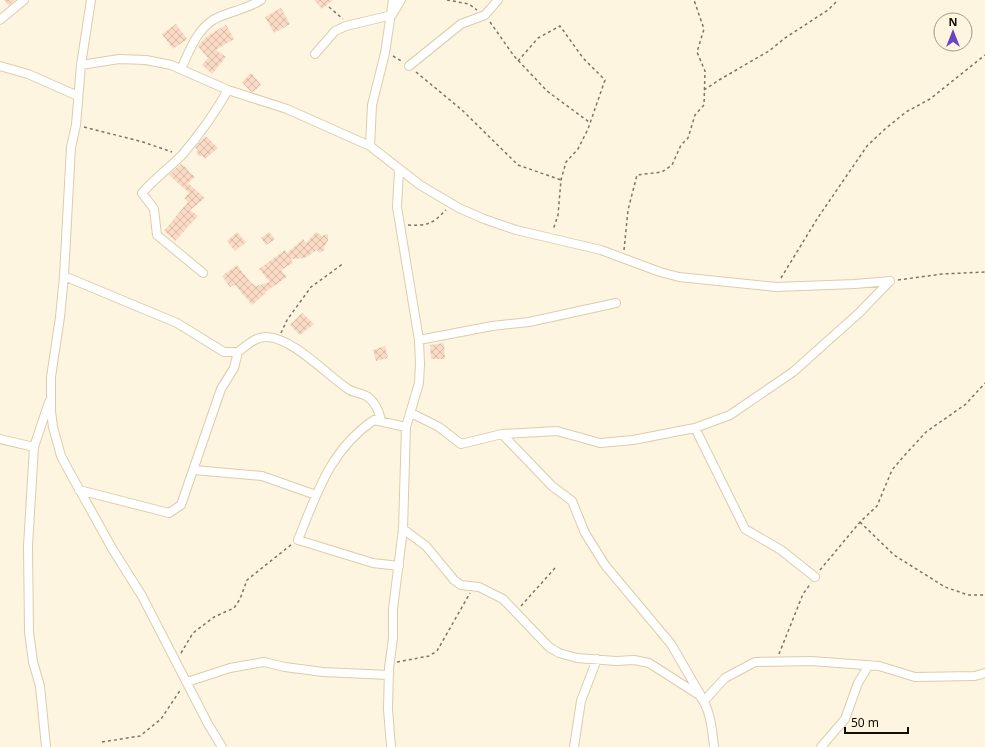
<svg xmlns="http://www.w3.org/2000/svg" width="985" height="747" font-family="'Noto Sans',sans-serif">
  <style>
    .building { fill: url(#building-cross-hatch) }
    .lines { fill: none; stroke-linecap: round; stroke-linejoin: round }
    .minor-casing { stroke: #dbcdac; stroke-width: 10 }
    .path { stroke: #7c7567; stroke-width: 1.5; stroke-dasharray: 3 3; stroke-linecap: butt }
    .minor { stroke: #fff; stroke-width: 8 }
  </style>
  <defs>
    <pattern id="building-cross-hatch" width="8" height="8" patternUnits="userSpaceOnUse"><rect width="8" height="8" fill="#fadac4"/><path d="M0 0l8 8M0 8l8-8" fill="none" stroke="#d5baa7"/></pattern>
  </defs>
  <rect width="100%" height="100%" fill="#fef5e1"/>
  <path class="building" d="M4,0H15L9,6Z
    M314,0H333L322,9Z
    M281,8L290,24L274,33L265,17Z
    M176,24L187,39L173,49L162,34Z
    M226,25L234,39L216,50L226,57L212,74L202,65L208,58L198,46L206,37Z
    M251,73L261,85L253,92L250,91L242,82Z
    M206,136L218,148L205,159L203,156H199L196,152L198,150L195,147Z
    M181,164L187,168L188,171L195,177L188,183L205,198L190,210L198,216L175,241L164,231L188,202L184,198L189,193L169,175Z
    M237,232L246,242L235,251L227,241Z
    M269,232L275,239L266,245L261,238Z
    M316,232L322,236L328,234V241L324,247L325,250L319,253L317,250L305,258L291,259L293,263L281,270L287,277L265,292L266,293L252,305L235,285L230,287L222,276L237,265L251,283L256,286L270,282L259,269L285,250L287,253L303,239L306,243Z
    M302,313L314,324L300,335L290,325Z
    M444,343L445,359H431L430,345Z
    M385,346L388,358L376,361L373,350Z"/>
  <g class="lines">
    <defs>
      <path id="minor" d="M91,0L81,65L76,125L71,147L64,276L60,317L51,377V411L53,427L61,456L69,471L113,550L142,596L208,724L222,747
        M0,20L24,0
        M315,54L335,31L346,26L392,15L401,0
        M81,65L119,59L146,60L171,65L228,90L287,109L370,146L372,105L385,53L393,0
        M0,66L28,74L78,96
        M409,66L461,24L485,15L498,0
        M181,69C189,52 196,31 213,20C226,12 246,10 261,0
        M370,146L420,185L459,208L484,219L516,230L601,250L660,272L679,277L776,287L855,284L890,281
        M203,273L157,235L154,209L142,193C154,179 169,168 182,155C200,134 215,113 228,90
        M64,276L177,323L224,352H238C246,346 256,336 267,337C293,338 327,375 348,389C354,393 362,393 368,397C376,403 379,411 381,420
        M419,340L492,326L529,322L616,303
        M411,413L439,427L461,444L502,434L557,431L600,443L633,440L695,428L730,415L793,372L859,313L890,281
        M695,428L745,529L781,550L815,577
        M502,434L552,486L572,501L585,533L605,565L671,644L704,701L725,678L755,662L811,661L879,666L915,677L975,676L985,673
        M0,439L34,447
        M194,470L262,476L316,495
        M79,490L169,513L181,505L221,389L234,368L238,352
        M403,529L426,546L454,580L461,585L479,587L503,599L549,647L559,653L577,658L616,661L634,660L649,663L699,695C711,709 712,730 714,747
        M399,566L373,563L298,540C317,493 330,450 374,420L406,427
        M187,682L230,668L264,662L285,667L323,672L389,675
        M46,747L40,686L33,662L29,632L28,546L34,447L49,402
        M391,747L388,709L389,668L393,638V609L403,529L406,427L419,383L420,364L419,340L397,207L399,170
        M574,747L581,701L597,659
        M821,747L845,719L858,683L869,665"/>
    </defs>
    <use href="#minor" class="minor-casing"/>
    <path class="path" d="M447,0L469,4L477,10
      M329,7L343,19
      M490,22L514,56L547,91L589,122
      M393,56L403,62
      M518,61L538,38L560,26L583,58L605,80L588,129L578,149L566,162L561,180L558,215L553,230
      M416,72L462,110L518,165L561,180
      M704,90L719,80L769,51L785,38L828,10L838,0
      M84,127L143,142L172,152
      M408,225C428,226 432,224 446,210
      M624,250L628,210L637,175L662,172L672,165L681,145L688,138L695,115L704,105L705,71L697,52L704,29L694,0
      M781,278L817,219L867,146L885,129L906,112L930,99L985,55
      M898,280L942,274L985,272
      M281,333L287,320L311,287L344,263
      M860,522L894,555L945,587L968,595H985
      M820,570L860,522L877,506L892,470L903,457L926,432L966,404L985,383
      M521,606L555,568
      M181,653L193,633L214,617L234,608L240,599L247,580L292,544
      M779,654L803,594L811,583
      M397,662L429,656L437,651L470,593
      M102,742L140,736L161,719L181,689"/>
    <use href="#minor" class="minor"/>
  </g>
  <g transform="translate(953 32)"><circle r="19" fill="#fef5e1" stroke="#9f9888"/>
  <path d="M0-3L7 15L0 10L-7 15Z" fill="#6846bf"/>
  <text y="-6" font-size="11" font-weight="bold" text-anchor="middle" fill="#100c03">N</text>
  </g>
  <path d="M845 727v6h63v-6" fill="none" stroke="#100c03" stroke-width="2"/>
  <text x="851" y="727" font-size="12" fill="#100c03" stroke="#fef5e1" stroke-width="3" paint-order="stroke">50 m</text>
</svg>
